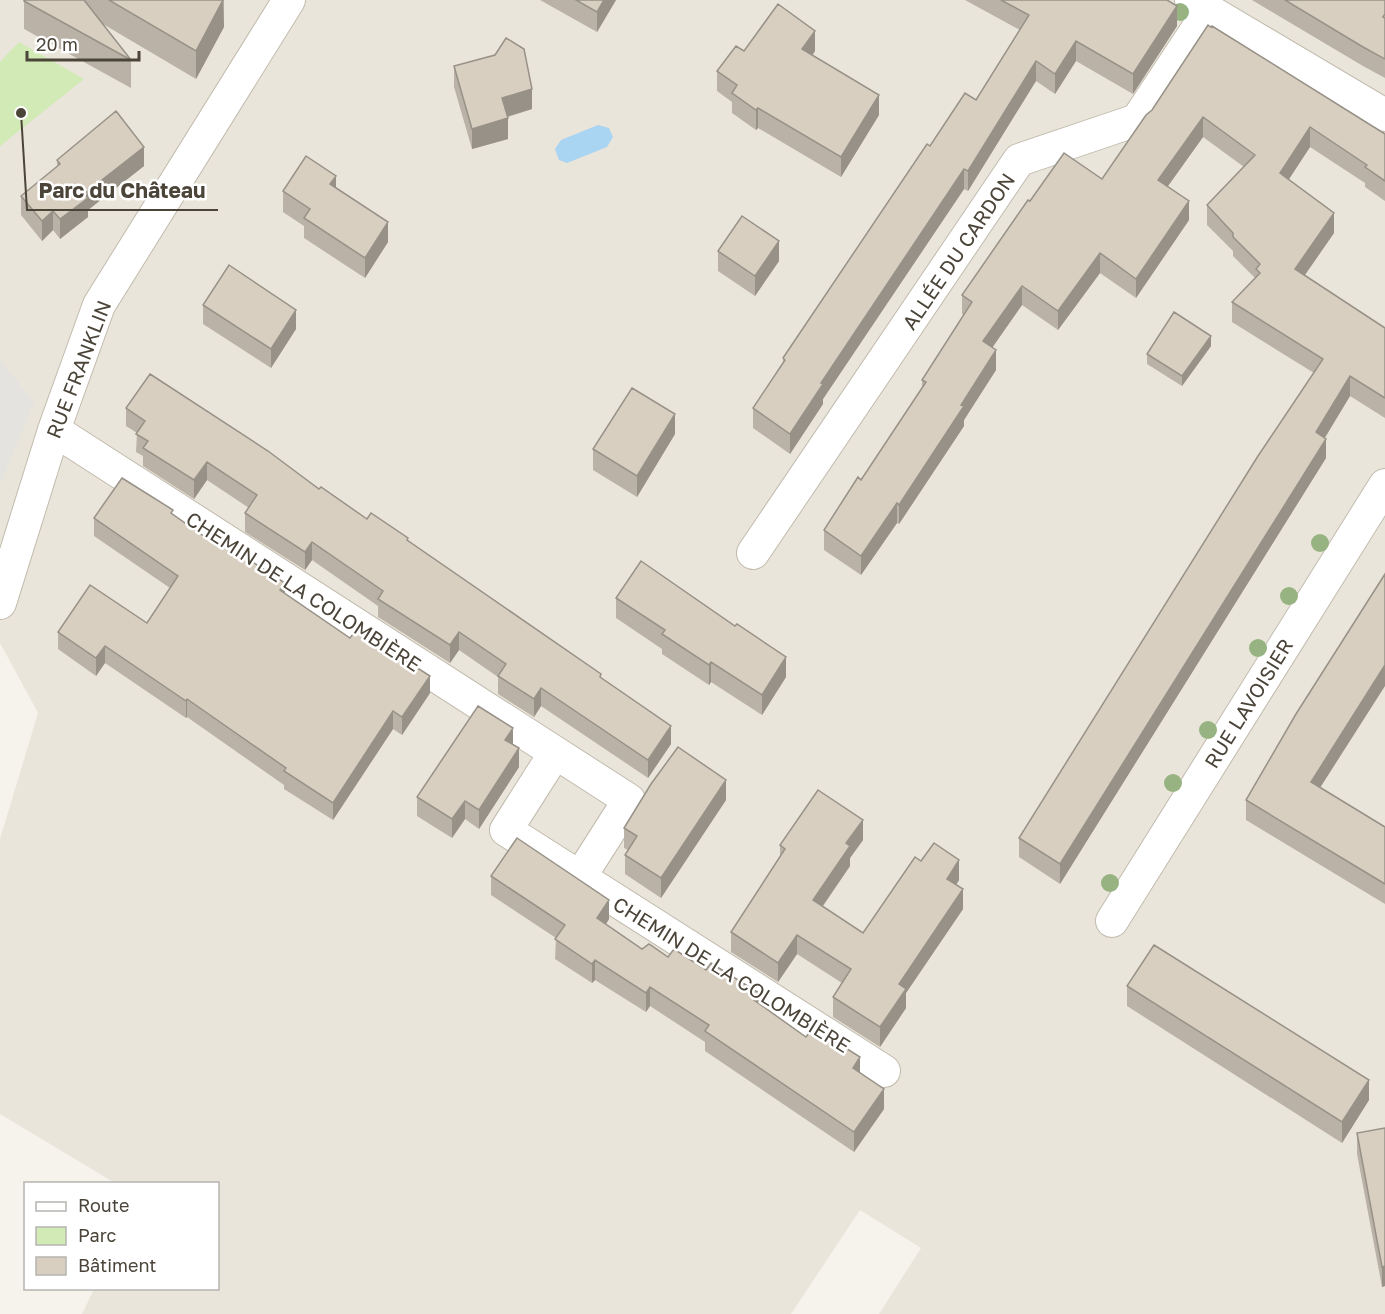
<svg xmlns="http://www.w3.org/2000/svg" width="1385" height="1314" font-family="'Golos Text',sans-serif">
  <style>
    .residential { fill: #eae5da }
    .green { fill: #d2eab5 }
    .parking { fill: #e5e3e0 }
    .water { fill: #a9d4f2 }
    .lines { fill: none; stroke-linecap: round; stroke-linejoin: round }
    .minor-casing { stroke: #c2bbae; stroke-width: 34 }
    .minor { stroke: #fff; stroke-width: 32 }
    .tree { fill: #97b381 }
    .wall { fill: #bab2a6 }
    .shaded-wall { fill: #979187 }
    .building { fill: #d8cfc1; stroke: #979187; stroke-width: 1.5 }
    .labels { text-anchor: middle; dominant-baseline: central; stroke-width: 5; stroke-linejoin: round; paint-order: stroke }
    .street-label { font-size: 20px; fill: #4b4439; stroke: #fff }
    .leader { fill: none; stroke: #4b4439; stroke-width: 2 }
    .callout-dot { fill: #4b4439; stroke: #fff; stroke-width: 2 }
    .callout-label { font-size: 21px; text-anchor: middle; font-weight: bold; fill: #4b4439; stroke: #fff; stroke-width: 5; stroke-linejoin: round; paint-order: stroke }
  </style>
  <rect width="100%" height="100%" fill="#f6f3ec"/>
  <path class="residential" d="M0,0H1385V1314H879L921,1248L860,1210L791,1314H82L94,1289L218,1288V1184L115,1183L0,1114V839L38,713L0,643Z"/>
  <path class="green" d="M19,42L84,79L0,146V62Z"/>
  <path class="parking" d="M0,360L34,402L0,485Z"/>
  <path class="water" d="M598,125L609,128L613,137L607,147L567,163L559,160L555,149L561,140Z"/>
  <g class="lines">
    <defs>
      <path id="minor" d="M1191,0L1385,115
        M54,430L629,800L580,877
        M753,553L1019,160L1137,120L1209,11
        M0,603L54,430L99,305L289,0
        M555,753L506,830L884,1071
        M1112,921L1385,485"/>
    </defs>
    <use href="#minor" class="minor-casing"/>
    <use href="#minor" class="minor"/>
  </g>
  <g class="tree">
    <circle cx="1180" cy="12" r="9"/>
    <circle cx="1320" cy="543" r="9"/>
    <circle cx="1289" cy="596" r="9"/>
    <circle cx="1258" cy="648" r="9"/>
    <circle cx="1208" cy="730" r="9"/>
    <circle cx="1173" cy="783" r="9"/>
    <circle cx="1110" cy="883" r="9"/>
  </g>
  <path class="wall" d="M24,0H224V27L196,79L103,24L131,60V88L24,29Z
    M540,0H616L597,32Z
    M965,0H1167L1177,26L1133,94L1076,61L1055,94L1036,81L968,191L964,189L823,399V404L790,454L753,428V408L783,364V358L930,146L976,100L1020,30Z
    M1252,0H1385V78L1363,66Z
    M744,51H815L812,56L879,115L841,177L758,128L756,130L732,113V102L717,91V71Z
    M454,66L532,109L508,117V139L472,149L454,87Z
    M1152,110L1385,134V201L1365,187V183L1310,147L1288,180L1334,233L1305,275L1385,328V418L1350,396L1325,438L1326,458L1060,884L1019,857V838L1314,373L1232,322V302L1255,278L1233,256V251L1207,225V205L1244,167L1203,137L1168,186L1189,220L1136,298L1100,273L1058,330L1022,305L992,347L996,370L964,420V426L899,524L897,523L861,575L824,550V530L861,480L922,387V380L964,315L962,314V295L1030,201L1102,179Z
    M57,160L144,166L88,210V217L60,239L53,230L42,241L21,215V196L57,167Z
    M336,187L388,242L365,278L304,238V226L283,212V191Z
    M718,251L779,261L755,296L718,271Z
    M203,305L296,329L271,368L203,324Z
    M1211,346L1182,386L1147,364V354Z
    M126,408L319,489L367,519L408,541L601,678L671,744L648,778L541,706L534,717L498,694V677L459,650L450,663L378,617V606L312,560L305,570L245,532V513L249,508L207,480L194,499L143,466V456L136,452L137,433L126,426Z
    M675,434L637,497L593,470V449Z
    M173,515L285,594L430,693L402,735L393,729L333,820L284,789V785L187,717L186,718L105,663L96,676L58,649V632L147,623L170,588L94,536V518Z
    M616,598L786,677L762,715L711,682L709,685L662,654V649L616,618Z
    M513,745L519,767L479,829L465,819L452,838L417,816V797Z
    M1321,787L1385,827V904L1246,820V800Z
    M726,800L661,898L625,874V855L628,850L624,848V828Z
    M863,840L850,858V866L823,906L863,933L921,861L959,880L956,885L963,909L906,993V1008L880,1047L833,1017V997L842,983L797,954L778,982L731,952V932L780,856V845Z
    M491,876L609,919L606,924L642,949L706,970L759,1004L806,1037L860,1073L884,1109L854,1152L705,1051V1042L650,1006L646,1012L595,980L592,983L555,959L556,938L491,895Z
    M1127,986L1369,1100L1342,1143L1127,1006Z
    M1385,1128V1288V1286L1382,1287L1357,1154V1133Z"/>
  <path class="shaded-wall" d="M223,0L224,27L196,79V51Z
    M604,0H616L597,32V12Z
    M1177,6V26L1133,94V74Z
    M815,31V51L802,70V49Z
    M1076,41V61L1055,94V74Z
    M1036,61V81L968,191V171Z
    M532,89V109L502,118V98Z
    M879,95V115L841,177V157Z
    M758,108V128L756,130V110Z
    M1203,117V137L1158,200V180Z
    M508,118V139L472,149V129Z
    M1310,127V147L1280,193V173Z
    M144,147V166L88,210V217L60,239V219L84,194Z
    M964,169V189L823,399V404L790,454V434L821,383Z
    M336,176V196L330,184Z
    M1189,201V220L1136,298V279Z
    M53,211V230L42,241V221Z
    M1334,213V233L1295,289V269Z
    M388,222V242L365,278V258Z
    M779,241V261L755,296V276Z
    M1100,253V273L1058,330V311Z
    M1022,286V305L983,361V341Z
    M296,310V329L271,368V349Z
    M1211,336V346L1182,386V376Z
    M996,350V370L964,420V426L899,524V505L961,405Z
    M1350,376V396L1316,452V432Z
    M675,414V434L637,497V476Z
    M1326,439V458L1060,884V864Z
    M207,462V480L194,499V480Z
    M897,503V523L861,575V556Z
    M312,542V560L305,570V552Z
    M285,583V600L280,590Z
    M459,632V650L450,663V645Z
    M105,646V663L96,676V658Z
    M786,657V677L762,715V695Z
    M711,662V682L709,685V665Z
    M1385,665V686L1311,802V782Z
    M430,676V693L402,735V717Z
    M541,688V706L534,717V699Z
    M187,699V717L186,718V701Z
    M393,711V729L333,820V803Z
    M671,726V744L648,778V760Z
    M513,728V747L505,740Z
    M519,748V767L479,829V810Z
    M726,780V800L661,898V878Z
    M465,801V819L452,838V819Z
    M863,820V840L850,858V866L813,920V900L846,843Z
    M959,860V880L947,898V879Z
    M963,889V909L906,993V1008L880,1047V1027L899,984Z
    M609,900V919L597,938V918Z
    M797,935V954L778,982V963Z
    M595,960V980L592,983V964Z
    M650,987V1006L646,1012V993Z
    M759,993V1013L754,1000Z
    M860,1057V1077L853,1068Z
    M1369,1080V1100L1342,1143V1122Z
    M884,1089V1109L854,1152V1132Z
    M1385,1266V1286L1382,1287V1267Z"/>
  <path class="building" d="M24,0H84L131,60L24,1Z
    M109,0H223L196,51Z
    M576,0H604L597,12Z
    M1001,0H1167L1177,6L1133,74L1076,41L1055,74L1036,61L968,171L964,169L821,383L823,384L790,434L753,408L785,360L783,358L927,144L930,146L965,93L976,100L1029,15Z
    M1285,0H1385V14L1383,17L1385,18V59L1363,47Z
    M778,4L815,31L802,49L879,95L841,157L758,108L756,110L732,93L737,85L717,71L736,46L744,51Z
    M1208,25L1211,27L1212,26L1385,134V181L1365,167L1367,165L1310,127L1280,173L1334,213L1295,269L1385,328V398L1350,376L1316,432L1326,439L1060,864L1019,838L1258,456L1323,359L1232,302L1260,273L1256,269L1260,264L1233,237V233L1207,205L1255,155L1203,117L1158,180L1189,201L1136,279L1100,253L1058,311L1022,286L983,341L996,350L961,405L964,406L899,505L897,503L861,556L824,530L858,477L861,480L926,382L922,380L972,302L962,295L1028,200L1030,201L1064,153L1102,179L1146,115L1152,110Z
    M506,38L524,49L532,89L502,98L508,118L472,129L454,66L495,55Z
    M116,111L144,147L84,194L88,198L60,219L53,211L42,221L21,196L60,164L57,160Z
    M306,156L336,176L330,184L388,222L365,258L304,218L310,209L283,191Z
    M742,216L779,241L755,276L718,251Z
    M229,265L296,310L271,349L203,305Z
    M1174,312L1211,336L1182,376L1147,354Z
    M150,374L268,451L319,489L321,487L367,519L371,513L408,538L407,540L601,674L600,677L671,726L648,760L541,688L534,699L498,676L506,664L459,632L450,645L378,599L383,591L312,542L305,552L245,513L257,495L207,462L194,480L143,448L148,441L136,434L145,421L126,408Z
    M632,388L675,414L637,476L593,449Z
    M122,478L173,510L171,513L222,549L225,544L285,583L280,590L350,638L357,629L430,676L402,717L393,711L333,803L284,771L286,768L187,699L186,701L105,646L96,658L58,632L90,585L147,623L178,576L94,518Z
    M641,561L735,626L737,624L786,657L762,695L711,662L709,665L662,634L665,630L616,598Z
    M1385,574V665L1311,782L1385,827V884L1246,800L1296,714Z
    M478,706L513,728L505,740L519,748L479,810L465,801L452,819L417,797Z
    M678,747L726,780L661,878L625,855L637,836L624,828L651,784Z
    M818,790L863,820L846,843L850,846L813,900L863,933L915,857L921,861L934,843L959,860L947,879L963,889L899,984L906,989L880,1027L833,997L851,969L797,935L778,963L731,932L785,849L780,845Z
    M517,838L609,900L597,918L642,949L649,944L668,957L674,949L706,970L711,963L759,993L754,1000L806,1037L813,1027L860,1057L853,1068L884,1089L854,1132L705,1031L709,1025L650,987L646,993L595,960L592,964L555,939L565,925L491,876Z
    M1154,945L1369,1080L1342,1122L1127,986Z
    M1385,1128V1268V1266L1382,1267L1357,1133Z"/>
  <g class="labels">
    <g class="street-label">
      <text transform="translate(958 251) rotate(-56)">ALLÉE DU CARDON</text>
      <text transform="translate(78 369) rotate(-69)">RUE FRANKLIN</text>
      <text transform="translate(304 591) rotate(33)">CHEMIN DE LA COLOMBIÈRE</text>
      <text transform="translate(1248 703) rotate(-58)">RUE LAVOISIER</text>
      <text transform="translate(732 974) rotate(32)">CHEMIN DE LA COLOMBIÈRE</text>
    </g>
  </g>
  <path class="leader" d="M21 113L27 210H218"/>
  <circle class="callout-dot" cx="21" cy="113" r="6"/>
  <g class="callout-label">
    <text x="122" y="198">Parc du Château</text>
  </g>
  <rect x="24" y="1182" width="195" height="108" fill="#ffffff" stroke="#b7b4b0" stroke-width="1.5"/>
  <rect x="36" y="1202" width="30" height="9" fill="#ffffff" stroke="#b7b4b0" stroke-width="1.5"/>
  <text x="78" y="1212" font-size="18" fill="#4b4439">Route</text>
  <rect x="36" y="1227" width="30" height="18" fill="#d2eab5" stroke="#b7b4b0" stroke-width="1.5"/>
  <text x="78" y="1242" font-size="18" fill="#4b4439">Parc</text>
  <rect x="36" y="1257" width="30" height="18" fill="#d8cfc1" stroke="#b7b4b0" stroke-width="1.5"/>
  <text x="78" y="1272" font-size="18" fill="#4b4439">Bâtiment</text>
  <path d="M27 51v9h112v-9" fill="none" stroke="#4b4439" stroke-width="3"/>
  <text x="36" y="51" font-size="18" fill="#4b4439" stroke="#ffffff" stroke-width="4.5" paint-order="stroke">20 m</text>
</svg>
